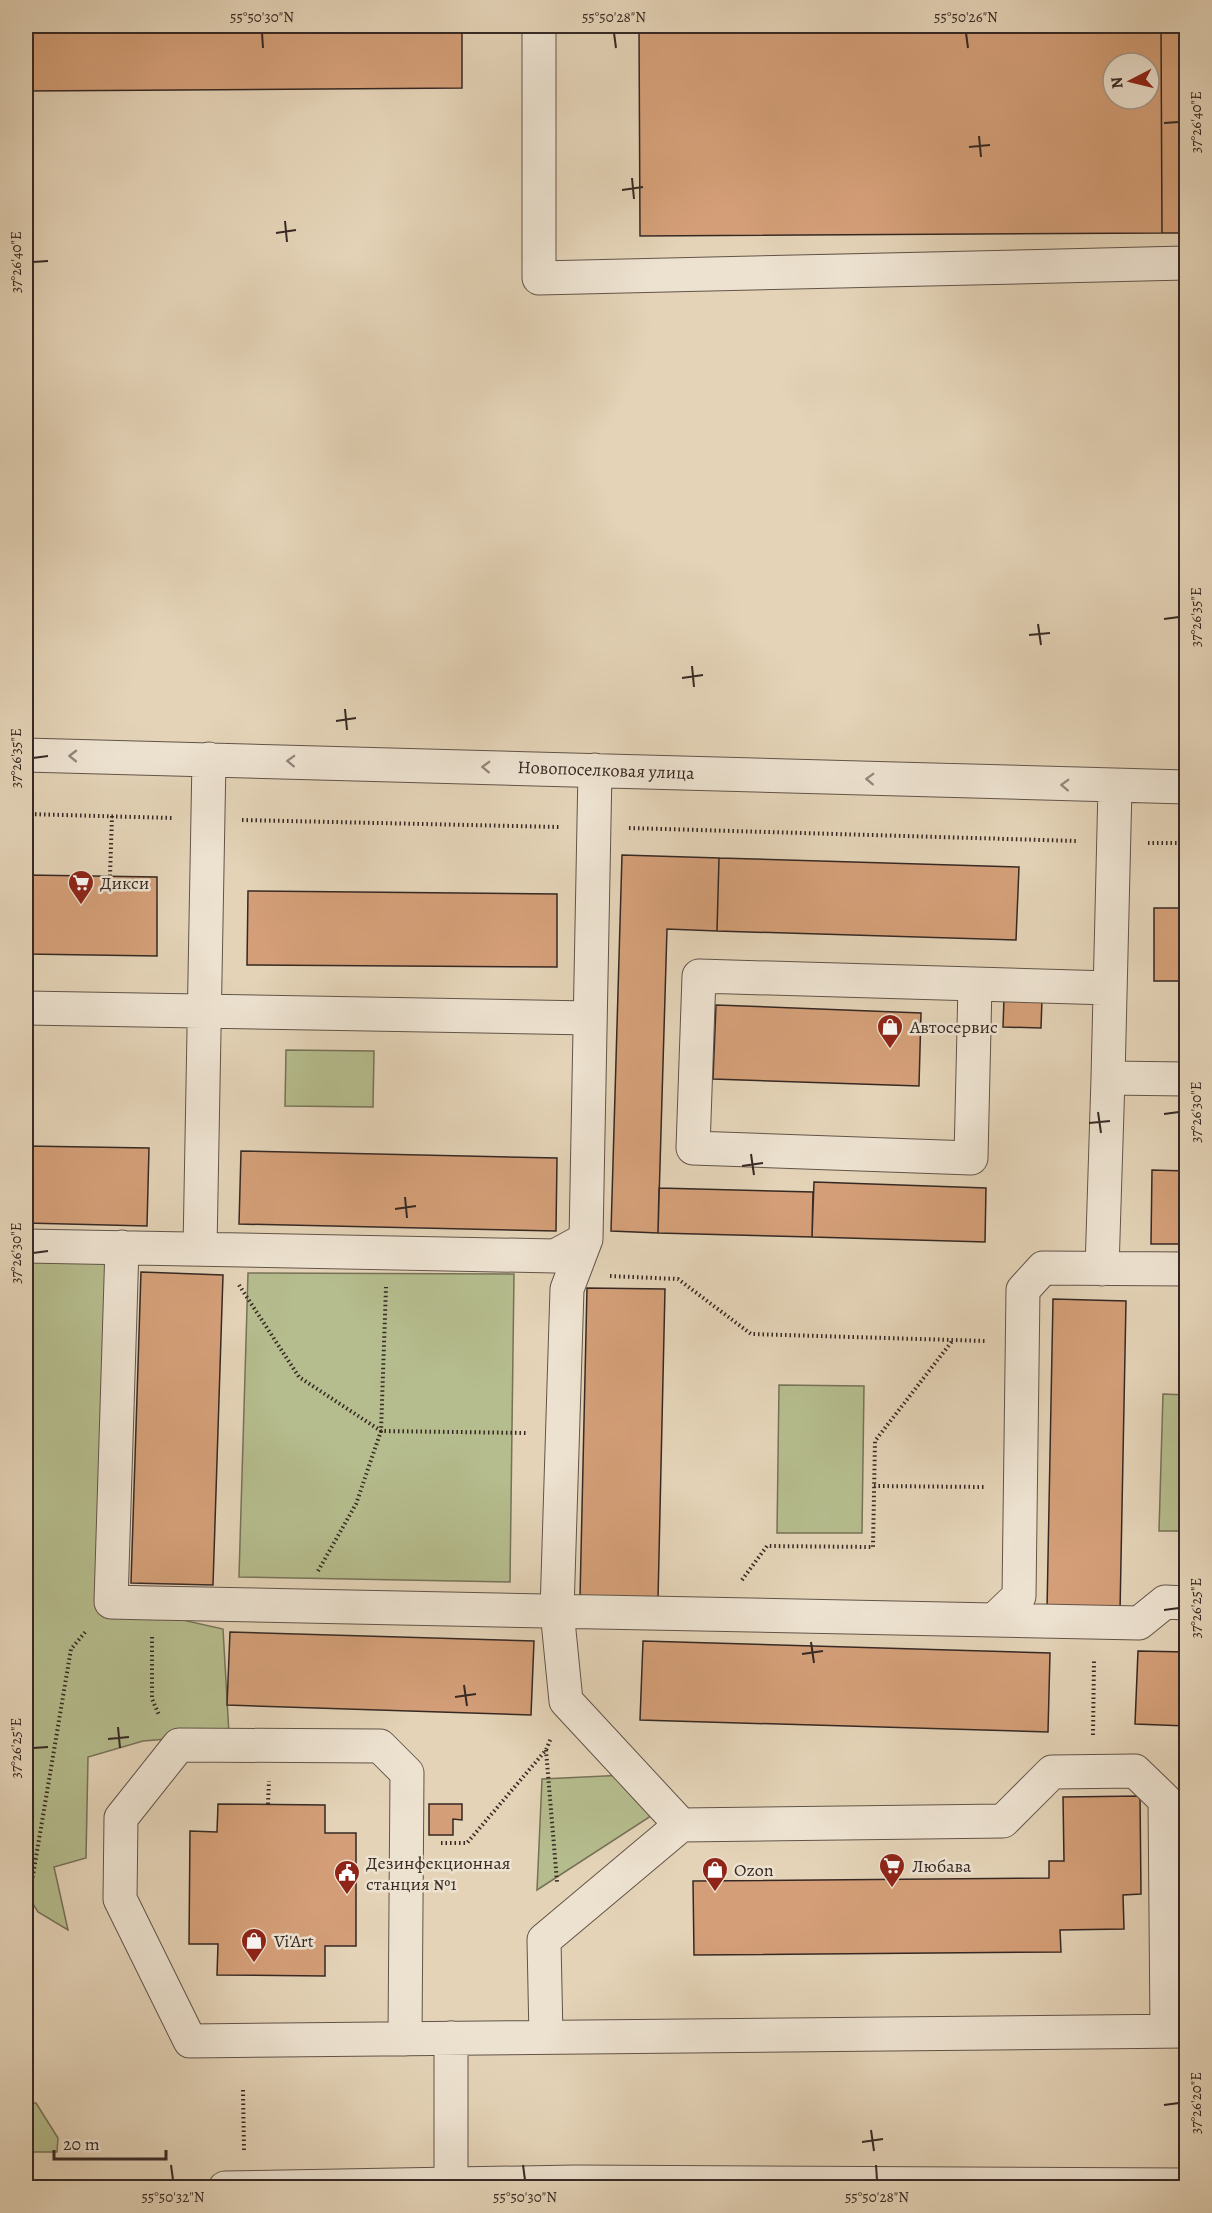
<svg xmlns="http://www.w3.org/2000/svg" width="1212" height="2213" font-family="Alegreya,serif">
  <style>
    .green { fill: #b5bc8d; stroke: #767258; stroke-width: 1.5 }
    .building { fill: #d49f78; stroke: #362924; stroke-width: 1.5; fill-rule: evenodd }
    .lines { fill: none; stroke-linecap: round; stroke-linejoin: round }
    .minor-casing { stroke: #625449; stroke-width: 35 }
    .path { stroke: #362924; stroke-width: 4; stroke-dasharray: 1.5 3; stroke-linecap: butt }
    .minor { stroke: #ede2d0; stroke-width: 33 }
    .oneway { stroke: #92867a }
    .ticks { fill: none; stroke: #362924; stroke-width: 2 }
    .labels { text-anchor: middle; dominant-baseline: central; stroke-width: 5; stroke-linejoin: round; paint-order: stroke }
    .street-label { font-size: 18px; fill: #362924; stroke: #ede2d0 }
    .poi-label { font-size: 18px; fill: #362924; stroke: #ede2d0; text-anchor: start }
    .neatline { fill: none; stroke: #362924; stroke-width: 2 }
    .ticks-label { font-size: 15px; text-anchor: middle; fill: #362924 }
  </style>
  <rect width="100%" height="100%" fill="#e4d3b7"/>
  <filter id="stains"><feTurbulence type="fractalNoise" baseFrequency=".00333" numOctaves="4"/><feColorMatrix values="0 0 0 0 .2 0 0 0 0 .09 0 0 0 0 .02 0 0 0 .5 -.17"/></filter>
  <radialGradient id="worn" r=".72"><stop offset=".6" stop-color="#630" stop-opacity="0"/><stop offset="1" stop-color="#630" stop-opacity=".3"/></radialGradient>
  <path class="green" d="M286,1050L374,1051L373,1107L285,1106Z
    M26,1257L112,1261L98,1601L223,1629L229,1734L143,1741L88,1757L86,1858L54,1867L68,1930L38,1912L26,1893Z
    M248,1273L514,1274L510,1582L239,1577Z
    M779,1385L864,1386L862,1533H777Z
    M1163,1394L1186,1395V1531H1159Z
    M626,1775L654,1814L537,1890L542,1779Z
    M26,2103H36L58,2138L57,2152H26Z"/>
  <path class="building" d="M26,26H462V88L26,91Z
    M639,26H1161L1162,233L640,236ZM1113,63H1149V99H1113Z
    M1161,26H1186V233H1162Z
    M622,855L719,858L717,931L667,929L658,1233L611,1231Z
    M719,858L1019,867L1016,940L717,931Z
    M26,875L157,877V956L26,954Z
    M248,891L557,894V967L247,965Z
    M1154,908H1186V981H1154Z
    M1004,998L1042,999L1041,1028L1003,1027Z
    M716,1005L921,1013L919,1086L713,1079Z
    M26,1146L149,1148L147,1226L26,1223Z
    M241,1151L557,1158L556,1231L239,1224Z
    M1152,1170L1186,1171V1244H1151Z
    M814,1182L986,1188L985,1242L812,1237Z
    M659,1188L813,1192L812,1237L658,1233Z
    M141,1272L223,1275L213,1585L131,1583Z
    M587,1288L665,1289L658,1600L580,1598Z
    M1053,1299L1126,1301L1120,1612L1047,1610Z
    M230,1632L534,1641L531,1715L227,1705Z
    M643,1641L1050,1653L1048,1732L640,1720Z
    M1138,1651L1186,1652V1726L1135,1724Z
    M1140,1796L1141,1894L1123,1895L1124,1929L1060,1930L1061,1952L694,1955L693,1881L1049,1878V1861H1064L1063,1797Z
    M218,1804L325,1805V1833H356V1946H325V1976L217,1975L218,1944H189L190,1831L217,1832Z
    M429,1804H462V1820L453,1819V1835H429Z"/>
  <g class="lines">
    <defs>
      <path id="minor" d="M539,26V278L1186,263
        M26,755L1186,787
        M1115,787L1108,1078L1186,1079
        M975,985L971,1158L693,1148L699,976L1110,988
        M26,1008L590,1018
        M586,1239L567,1289L557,1611L566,1701L681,1825
        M26,1246L555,1256L586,1239L595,770
        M122,1247L111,1602L152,1603L994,1620L1019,1596L1023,1290L1043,1268L1186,1269
        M200,1249L209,759
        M1102,1269L1108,1078
        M994,1620L1139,1623L1165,1602L1186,1603
        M546,2037L544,1940L681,1825L1003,1821L1052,1772L1135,1771L1165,1800L1167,2031
        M451,2038V2185
        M405,2039L407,1773L380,1746L179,1745L121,1818L120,1899L190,2041L1186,2031
        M225,2188L575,2182L1186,2185"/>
    </defs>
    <use href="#minor" class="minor-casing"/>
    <path class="path" d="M26,814L172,818
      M242,820L559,827
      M629,828L1077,841
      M1148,843H1186
      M110,876L112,816
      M610,1276L678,1279L751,1334L986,1341
      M239,1285L299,1377L381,1431L526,1433
      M874,1486L984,1487
      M318,1571L356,1504L381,1431L386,1287
      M742,1580L767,1546L873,1547L875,1441L953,1340
      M152,1637V1699L159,1715
      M1093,1735L1094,1659
      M546,1750L557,1882
      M268,1804L269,1781
      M441,1843H467L546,1750L551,1738
      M26,1903L29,1899L71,1649L87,1630
      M243,2090L244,2152"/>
    <use href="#minor" class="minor"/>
  </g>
  <defs><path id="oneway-chevron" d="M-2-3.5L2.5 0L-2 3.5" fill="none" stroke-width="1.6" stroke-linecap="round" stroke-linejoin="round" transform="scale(1.5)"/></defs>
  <g class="oneway">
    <use href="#oneway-chevron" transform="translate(73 756) rotate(-179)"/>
    <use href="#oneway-chevron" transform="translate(291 761) rotate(-178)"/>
    <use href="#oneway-chevron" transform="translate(486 767) rotate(-178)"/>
    <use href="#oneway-chevron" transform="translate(870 779) rotate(-178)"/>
    <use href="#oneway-chevron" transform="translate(1065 785) rotate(-178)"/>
  </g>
  <path class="ticks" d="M262,33L263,48M614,33L616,48M966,33L968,48M1164,123L1179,122M979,136L981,157M969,147L990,145M632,178L634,199M622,190L643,187M285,221L287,242M276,233L296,230M33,262L48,261M1164,619L1179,617M1038,624L1041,645M1029,635L1050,633M692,666L694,687M682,678L703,675M345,709L347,730M336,721L356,718M33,758L48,756M1098,1112L1101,1133M1164,1114L1179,1112M1089,1123L1110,1121M751,1154L754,1175M742,1166L763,1163M405,1197L407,1218M395,1209L416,1206M33,1253L48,1251M1164,1610L1179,1608M811,1642L814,1663M802,1654L823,1651M464,1685L467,1706M455,1697L476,1694M118,1727L120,1748M108,1739L129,1737M33,1748L48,1747M1164,2105L1179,2103M871,2130L874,2151M862,2142L883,2139M171,2165L173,2180M523,2165L525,2180M876,2165L877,2180"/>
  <defs>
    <symbol id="supermarket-pin" viewBox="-11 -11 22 30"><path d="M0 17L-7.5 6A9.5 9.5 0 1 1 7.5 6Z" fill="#8f2418" stroke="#ede2d0"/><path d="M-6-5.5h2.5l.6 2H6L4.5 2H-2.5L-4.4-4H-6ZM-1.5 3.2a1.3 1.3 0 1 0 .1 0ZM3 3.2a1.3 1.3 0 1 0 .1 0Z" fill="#fff"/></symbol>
    <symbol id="shop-pin" viewBox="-11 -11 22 30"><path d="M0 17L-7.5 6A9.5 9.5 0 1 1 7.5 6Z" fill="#8f2418" stroke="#ede2d0"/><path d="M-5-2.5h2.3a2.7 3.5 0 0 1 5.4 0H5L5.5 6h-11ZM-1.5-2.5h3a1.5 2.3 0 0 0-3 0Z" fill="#fff"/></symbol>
    <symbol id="civic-pin" viewBox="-11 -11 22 30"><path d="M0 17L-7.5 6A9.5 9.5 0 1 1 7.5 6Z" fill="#8f2418" stroke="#ede2d0"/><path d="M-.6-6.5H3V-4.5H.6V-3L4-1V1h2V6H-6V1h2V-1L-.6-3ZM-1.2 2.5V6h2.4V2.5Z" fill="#fff"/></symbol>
  </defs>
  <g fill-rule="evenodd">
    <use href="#supermarket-pin" x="66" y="868" width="30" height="40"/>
    <use href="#shop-pin" x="875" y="1012" width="30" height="40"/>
    <use href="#supermarket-pin" x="877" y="1851" width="30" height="40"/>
    <use href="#shop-pin" x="700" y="1855" width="30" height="40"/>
    <use href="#civic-pin" x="332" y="1858" width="30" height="40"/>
    <use href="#shop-pin" x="239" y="1926" width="30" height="40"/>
  </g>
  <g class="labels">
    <g class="street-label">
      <text transform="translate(606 770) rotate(2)">Новопоселковая улица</text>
    </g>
    <g class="poi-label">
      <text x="100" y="883">Дикси</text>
      <text x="910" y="1027">Автосервис</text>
      <text x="366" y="1863">Дезинфекционная<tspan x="366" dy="21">станция №1</tspan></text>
      <text x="912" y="1866">Любава</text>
      <text x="734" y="1870">Ozon</text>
      <text x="274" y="1941">Vi'Art</text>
    </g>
  </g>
  <rect width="1212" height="2213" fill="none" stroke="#e4d3b7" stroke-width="66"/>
  <g transform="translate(1131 81) rotate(263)"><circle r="28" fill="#ede2d0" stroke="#a4988b" stroke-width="1.5"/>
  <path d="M0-4.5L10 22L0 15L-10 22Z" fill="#8f2418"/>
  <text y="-9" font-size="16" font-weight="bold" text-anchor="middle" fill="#362924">N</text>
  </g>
  <path d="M54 2150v9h112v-9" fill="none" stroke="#362924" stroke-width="3"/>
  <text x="63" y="2150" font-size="18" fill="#362924" stroke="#ede2d0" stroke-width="4.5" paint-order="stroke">20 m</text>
  <rect x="33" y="33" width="1146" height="2147" class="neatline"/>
  <g class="ticks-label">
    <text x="262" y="22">55°50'30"N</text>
    <text x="614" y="22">55°50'28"N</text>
    <text x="966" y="22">55°50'26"N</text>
    <text transform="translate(1196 122) rotate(-90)" y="5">37°26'40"E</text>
    <text transform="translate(16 262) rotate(-90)" y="5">37°26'40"E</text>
    <text transform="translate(1196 617) rotate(-90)" y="5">37°26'35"E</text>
    <text transform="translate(16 758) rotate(-90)" y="5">37°26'35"E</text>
    <text transform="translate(1196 1112) rotate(-90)" y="5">37°26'30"E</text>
    <text transform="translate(16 1253) rotate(-90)" y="5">37°26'30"E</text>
    <text transform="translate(1196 1608) rotate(-90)" y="5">37°26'25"E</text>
    <text transform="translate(16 1748) rotate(-90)" y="5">37°26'25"E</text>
    <text transform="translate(1196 2103) rotate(-90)" y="5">37°26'20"E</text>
    <text x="173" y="2202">55°50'32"N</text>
    <text x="525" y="2202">55°50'30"N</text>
    <text x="877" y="2202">55°50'28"N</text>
  </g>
  <rect width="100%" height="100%" filter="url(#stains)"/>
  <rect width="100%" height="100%" fill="url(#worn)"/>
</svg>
